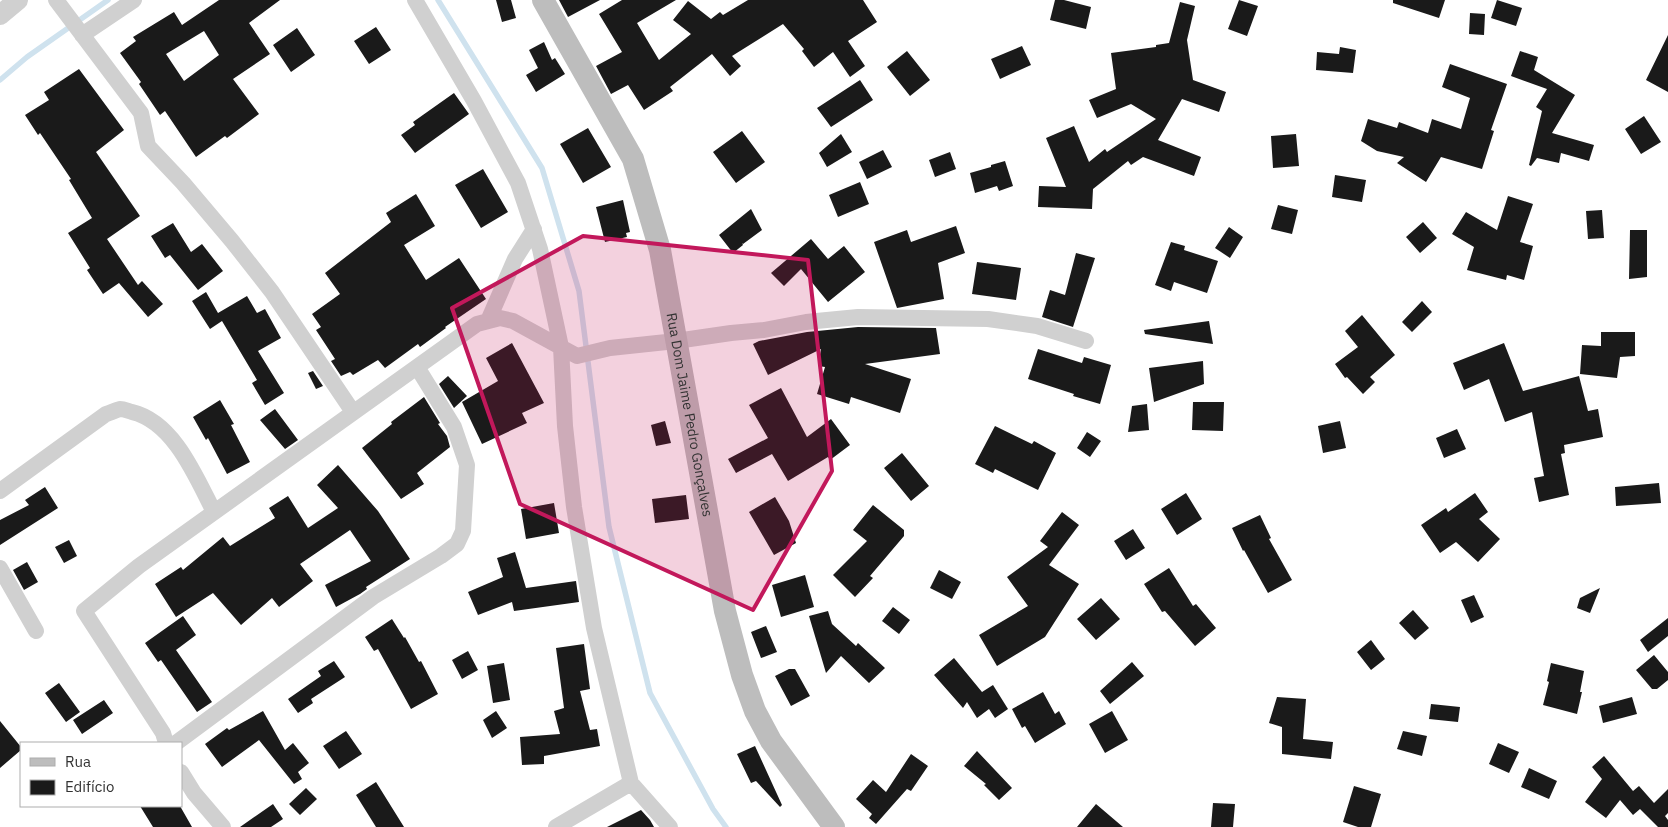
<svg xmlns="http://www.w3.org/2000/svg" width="1668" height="827" font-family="'IBM Plex Sans',sans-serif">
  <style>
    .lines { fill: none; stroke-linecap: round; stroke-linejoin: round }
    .stream { stroke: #cfe2ee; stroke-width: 5.5 }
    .building { fill: #1a1a1a; fill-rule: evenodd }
    .minor { stroke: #d0d0d0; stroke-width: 16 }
    .tertiary { stroke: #d0d0d0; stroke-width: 20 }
    .secondary { stroke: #bdbdbd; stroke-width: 22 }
    .marked { fill: #c2185b; fill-opacity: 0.2; stroke: #c2185b; stroke-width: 4; stroke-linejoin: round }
    .labels { text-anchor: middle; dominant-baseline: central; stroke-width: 5; stroke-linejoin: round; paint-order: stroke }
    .street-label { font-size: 14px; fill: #333; stroke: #fff }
  </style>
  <rect width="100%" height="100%" fill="#fff"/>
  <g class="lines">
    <path class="stream" d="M438,0L542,168L579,291L609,527L650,693L713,809L726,827
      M0,80L27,57L108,0"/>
  </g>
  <path class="building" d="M219,0H280L249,23L270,54L233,79L259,114L227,138L225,136L196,157L165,111L160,115L139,84L141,82L120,53L136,41L133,37L174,12L182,25ZM204,31L219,55L184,81L166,54Z
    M496,0H511L516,18L502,22Z
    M559,0H600L568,17Z
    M622,0H676L637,23L659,60L691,34L673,20L688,1L711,19L720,12L723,15L748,0H863L877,22L848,41L865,66L850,77L833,52L814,67L802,51L804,49L783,24L732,56L741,66L730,76L712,54L670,87L673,91L644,110L628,85L611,94L596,66L622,52L599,14Z
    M1055,0H1064L1091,7L1086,29L1050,20Z
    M1239,0L1258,6L1247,36L1228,29Z
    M1393,0H1445L1439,18L1393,3Z
    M1497,0L1522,8L1516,26L1491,18Z
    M1180,2L1195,6L1187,40L1193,80L1226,92L1219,112L1182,99L1158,140L1201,157L1194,176L1143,157L1131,165L1128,161L1093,189L1092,209L1038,207L1039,186L1066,187L1046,138L1074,126L1089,162L1105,149L1107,152L1156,119L1131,104L1097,118L1089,100L1116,89L1111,53L1156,47V45L1169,43Z
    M1470,13L1485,14L1484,35L1469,34Z
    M376,27L391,50L369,64L354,41Z
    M297,28L315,55L291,72L273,45Z
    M1668,35V92L1646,80Z
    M544,42L552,60L555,58L565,74L536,92L526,75L538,68L529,50Z
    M1022,46L1031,65L1000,79L991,59Z
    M1340,47L1356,50L1353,73L1316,70L1317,52L1339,54Z
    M907,51L930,80L910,96L887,67Z
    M1520,51L1538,57L1534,70L1575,95L1552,133L1594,145L1589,161L1561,153L1559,163L1537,158L1531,166L1529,165L1542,111L1536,107L1547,89L1511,76Z
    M1450,64L1507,84L1491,130L1494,131L1482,169L1441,157L1426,182L1397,163L1404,157L1377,151L1361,141L1368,119L1397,128L1399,122L1428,133L1432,119L1461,129L1470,98L1442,87Z
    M79,69L124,130L96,152L140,216L107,239L138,285L142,281L163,304L148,317L119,283L103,294L87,270L90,268L68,233L92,218L69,180L71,179L40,133L38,135L25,115L49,100L44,92Z
    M860,80L873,100L831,127L817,108Z
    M454,93L469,114L415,153L401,135L415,125L413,122Z
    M1644,116L1661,142L1641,154L1625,129Z
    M588,128L611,167L583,183L560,144Z
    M742,131L765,162L736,183L713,152Z
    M841,134L852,152L827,167L819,153Z
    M1296,134L1299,166L1273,168L1271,136Z
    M883,150L892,167L867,179L859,162Z
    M950,152L956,169L935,177L929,160Z
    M1005,161L1013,186L999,191L997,186L975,193L970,173L991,167V165Z
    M483,169L508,212L481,228L455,185Z
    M1335,175L1366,180L1362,202L1332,197Z
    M860,182L869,204L838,217L829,195Z
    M416,194L435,226L404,245L426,280L459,258L486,299L445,327L446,328L420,347L418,344L385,368L378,360L353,375L350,372L341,376L331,361L335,359L316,330L321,327L312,314L340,294L325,273L391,222L386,213Z
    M1508,196L1533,204L1520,242L1533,246L1524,280L1507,275L1506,280L1467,270L1474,247L1452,234L1466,212L1497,230Z
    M623,200L630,232L626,233L627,237L605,242L596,207Z
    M1278,205L1298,210L1292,234L1271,229Z
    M751,209L762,230L743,244L742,243L743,245L733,253L719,235Z
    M1602,210L1604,238L1588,239L1586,211Z
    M1423,222L1437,238L1420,253L1406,237Z
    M173,223L191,252L202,244L223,271L198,290L170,255L165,258L151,236Z
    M956,226L965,253L938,263L944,299L897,308L874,242L907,230L911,242Z
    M1229,227L1243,237L1230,258L1215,248Z
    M1630,230H1647V277L1629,279Z
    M811,239L828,259L844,246L865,272L828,302L801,269L784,286L771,273Z
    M1171,242L1185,246L1184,250L1218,261L1207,293L1174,282L1171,291L1155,285Z
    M1076,253L1095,258L1073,327L1042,317L1050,290L1065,295Z
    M977,262L1021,268L1016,300L972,294Z
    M206,292L218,313L247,296L257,313L265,309L281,338L258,351L284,393L265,405L252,383L257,380L222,321L210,329L192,301Z
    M1422,301L1432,312L1412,332L1402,322Z
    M1362,315L1395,355L1370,377L1375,382L1363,394L1347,377L1345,378L1335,364L1358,347L1345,331Z
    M1209,321L1213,344L1145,334L1144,330Z
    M858,327L936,328L940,354L865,364L911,379L900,413L851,397L849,404L817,394L825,367L818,366L821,349L768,375L753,344L759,341L807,332Z
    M1601,332H1635V356L1620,357L1617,378L1580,374L1582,345L1601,346Z
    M512,343L544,403L522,413L527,423L482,444L462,402L498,381L486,358Z
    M1504,343L1523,391L1579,376L1588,411L1598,409L1603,437L1564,445L1565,453L1561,454L1569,495L1539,502L1534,478L1544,476L1532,412L1505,422L1489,379L1464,390L1453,363Z
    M1038,349L1082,363L1084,357L1111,365L1100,404L1073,396L1074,394L1028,379Z
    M1203,361L1204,384L1154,402L1149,368Z
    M313,371L323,386L316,389L308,373Z
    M448,376L467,396L454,408L439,384Z
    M781,388L807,437L831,419L850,445L830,460L828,457L788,481L772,454L736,473L728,459L768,438L749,405Z
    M424,397L440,423L438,424L447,436L450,447L417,473L424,484L401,499L362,448L392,424L391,422Z
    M220,400L234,424L231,425L250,462L227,474L208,438L206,440L193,417Z
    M1193,402H1224L1223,431L1192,430Z
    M1147,404L1149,430L1128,432L1132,406Z
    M275,409L298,440L285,449L260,420Z
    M665,421L671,443L656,446L651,425Z
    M1340,421L1346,448L1323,453L1318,426Z
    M995,426L1032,444L1034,441L1056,453L1038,490L995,469L993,473L975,464Z
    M1457,429L1466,449L1444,458L1436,438Z
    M1087,432L1101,441L1090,457L1077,448Z
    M902,453L929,486L911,501L884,468Z
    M338,465L378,511L410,559L366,587L367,589L360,594L336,607L325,585L371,561L350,530L300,564L313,581L279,607L272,598L241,625L213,593L176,617L155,584L181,567L183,570L223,537L230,546L275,518L269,508L288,496L308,528L338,508L317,485Z
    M1659,483L1661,503L1616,506L1615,487Z
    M45,487L58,508L0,545V520L29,505L25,500Z
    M1186,493L1202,519L1177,535L1161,509Z
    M1475,493L1488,512L1479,519L1500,539L1478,562L1456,542L1440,553L1421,525L1446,508L1448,512Z
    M686,495L689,519L655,523L652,499Z
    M775,497L789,521L796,543L774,555L749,512Z
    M554,503L559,533L526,539L521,509Z
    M873,505L904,530V536L870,576L873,578L855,597L833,575L867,541L853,530Z
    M1062,512L1079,525L1049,565L1079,584L1045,637L997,666L979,635L1028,606L1007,577L1048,547L1040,541Z
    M1260,515L1271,538L1269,539L1292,580L1268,593L1244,550L1243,551L1232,528Z
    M1133,529L1145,548L1126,560L1114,541Z
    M69,540L77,556L64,563L55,547Z
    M515,552L526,588L576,581L579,602L514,611L512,602L478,615L468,592L503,577L497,558Z
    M27,562L38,582L24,590L13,570Z
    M1169,568L1193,606L1196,604L1216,628L1195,646L1165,611L1162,612L1144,584Z
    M939,570L961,582L952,599L930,588Z
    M805,575L814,607L781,617L772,585Z
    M1600,588L1590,613L1577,608L1580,598Z
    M1474,595L1484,617L1471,623L1461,600Z
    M1101,598L1120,619L1096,640L1077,619Z
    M893,607L910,620L899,634L882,621Z
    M1413,610L1429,628L1415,640L1399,623Z
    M828,611L832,624L856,646L858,643L885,668L869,683L841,656L826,673L809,616Z
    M183,616L196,635L176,650L212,702L197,712L161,660L158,662L145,643Z
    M1668,618V636L1648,652L1640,640Z
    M392,619L404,638L405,637L419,662L421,661L438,694L411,709L378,649L374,651L365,637Z
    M766,626L777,652L761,658L751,632Z
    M1371,640L1385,659L1371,670L1357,652Z
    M584,644L590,689L580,691L590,730L597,729L600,746L544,756V764L522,765L520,737L560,734L554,711L564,708L556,648Z
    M468,651L478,670L462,679L452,660Z
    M1654,655L1668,672V680L1657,689H1652L1636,670Z
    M954,658L982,692L993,685L1008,709L995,718L989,709L977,718L967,702L963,708L934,675Z
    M334,661L345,677L311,699L313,703L298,713L288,699L321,676L318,671Z
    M1132,662L1144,676L1110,704L1100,691Z
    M504,663L510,700L493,703L487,666Z
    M1551,663L1584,671L1580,692H1582L1577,714L1543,705L1549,682L1547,681Z
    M789,669H795L810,696L791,706L775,676Z
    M59,683L80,712L66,722L45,693Z
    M1043,692L1055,714L1059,711L1066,724L1035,743L1025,726L1022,728L1012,709Z
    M1277,697L1306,699L1303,739L1333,742L1331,759L1282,754V727L1269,723Z
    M1632,697L1637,714L1603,723L1599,706Z
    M104,700L113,713L82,734L73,720Z
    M1431,704L1460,707L1458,722L1429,719Z
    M263,711L285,750L293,743L309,763L298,772L302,779L294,784L259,740L222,767L205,744L227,728L229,730Z
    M496,711L507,728L492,738L483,720Z
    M1112,711L1128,740L1105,753L1089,724Z
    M0,721L21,747V750L0,768Z
    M346,731L362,754L339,769L323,746Z
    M1403,731L1427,736L1422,756L1397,749Z
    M1498,743L1519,752L1509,773L1489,764Z
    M755,746L782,805L780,807L756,781L751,783L737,754Z
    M977,751L1012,788L999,800L984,785L986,784L964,766Z
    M911,754L928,766L911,791L907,789L876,824L869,818L872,814L856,799L873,780L886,792Z
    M1604,756L1633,791L1639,786L1654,803L1668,789V813L1665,816L1668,820V827H1658L1640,809L1633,815L1620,800L1606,818L1585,802L1602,779L1592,767Z
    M1529,768L1557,781L1549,799L1521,787Z
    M376,782L404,827H376L356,795Z
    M1354,786L1381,794L1371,827H1358L1343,822Z
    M306,788L317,799L300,815L289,804Z
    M1213,803L1235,804L1233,827H1211Z
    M273,804L283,819L271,827H240Z
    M1096,804L1123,827H1077Z
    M140,806H180L192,827H153Z
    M641,810L650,820L654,827H607Z"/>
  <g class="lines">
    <path class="minor" d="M56,0L141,113L148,146L183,183L232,241L272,292L353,412
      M415,0L474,101L518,183L540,249L561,347L565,426L574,507L594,628L631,783L670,827
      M82,35L134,0
      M488,321L515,259L534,229
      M0,491L106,414C110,413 116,410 120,409C124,409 128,411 132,412C174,422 196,477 214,512
      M0,568L36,631
      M166,743L163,733L84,611L139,566L477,324L500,318L513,321L577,356L610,348L676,341L731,333L764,330L806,322L858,317L988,319L1037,326L1086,341
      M176,743L373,597L441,556L457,544L463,531L467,465L454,427L417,367
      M181,772L194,793L223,827
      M556,827L631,783"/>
    <path class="tertiary" d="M0,15L18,0"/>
    <path class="secondary" id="s1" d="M543,0L633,159L660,250L725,611L742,675L755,711L771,741L834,827"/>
  </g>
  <path class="marked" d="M583,236L808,260L832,471L753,610L520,504L452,308Z"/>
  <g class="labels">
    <g class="street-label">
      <text stroke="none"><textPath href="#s1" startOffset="445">Rua Dom Jaime Pedro Gonçalves</textPath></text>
    </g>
  </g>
  <rect x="20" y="742" width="162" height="65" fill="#ffffff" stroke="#adadad"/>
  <rect x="30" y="758" width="25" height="8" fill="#bdbdbd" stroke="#adadad"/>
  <text x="65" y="767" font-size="15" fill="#333333">Rua</text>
  <rect x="30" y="780" width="25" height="15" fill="#1a1a1a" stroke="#adadad"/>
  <text x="65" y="792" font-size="15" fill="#333333">Edifício</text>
</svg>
